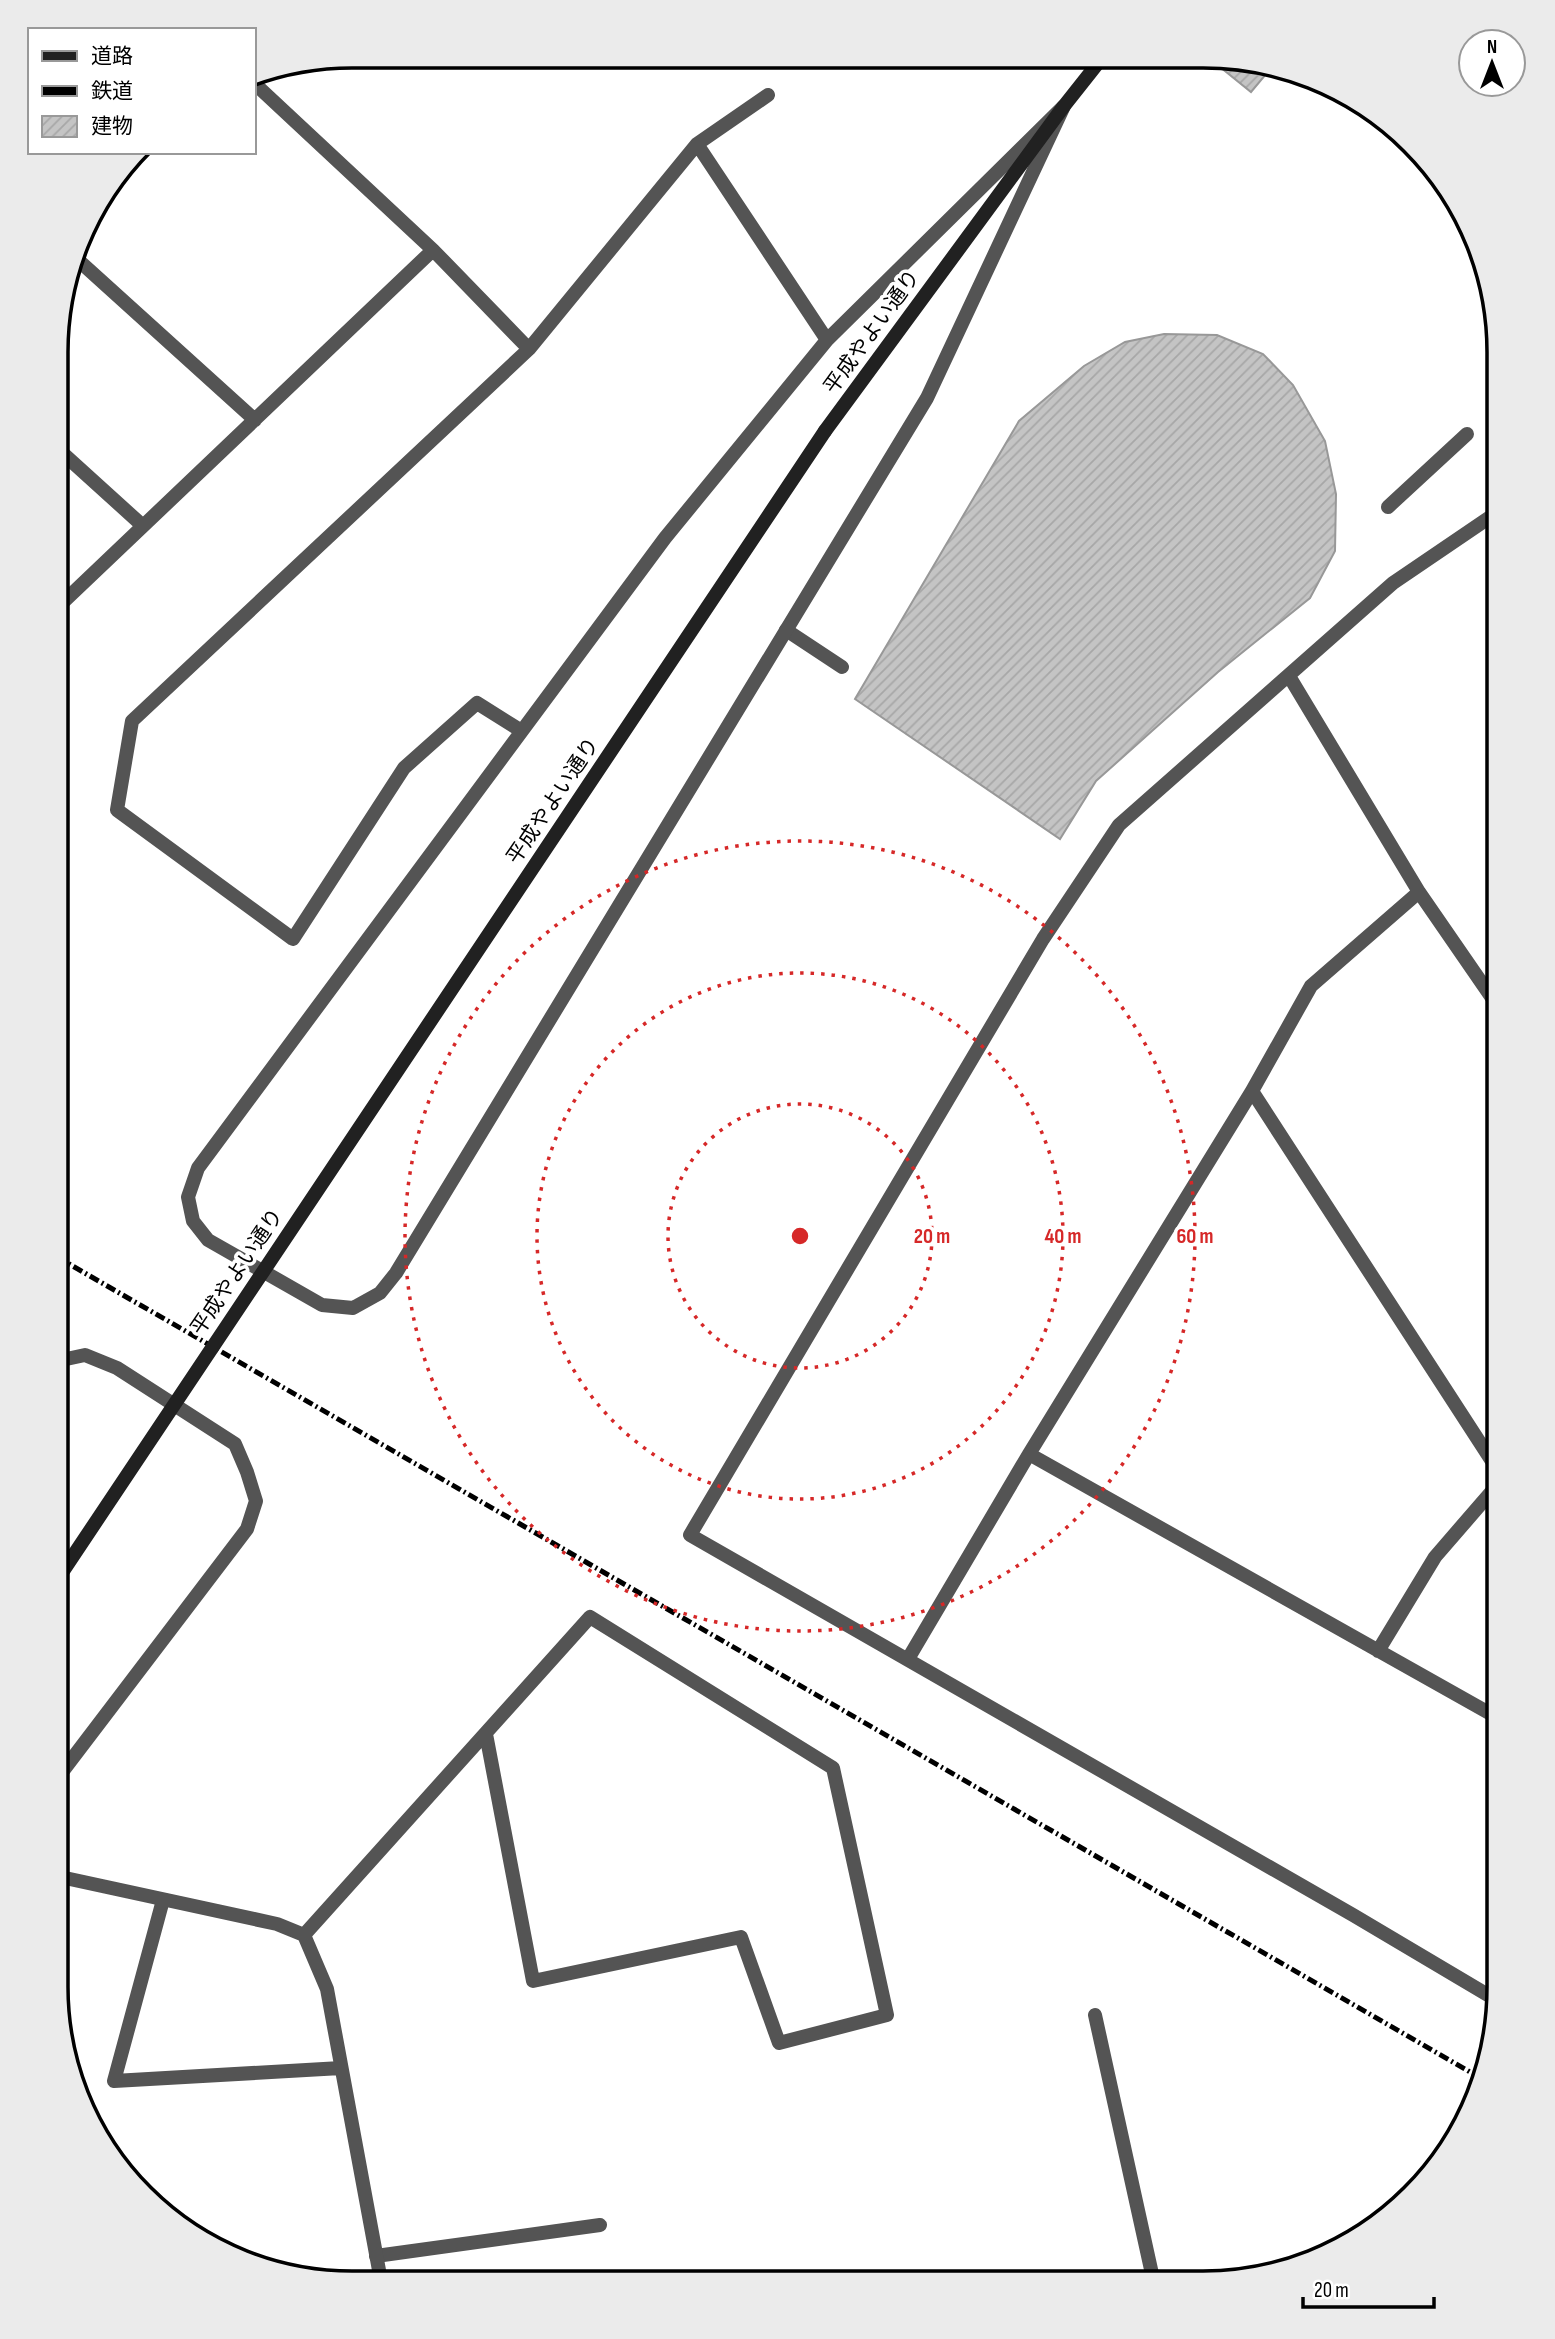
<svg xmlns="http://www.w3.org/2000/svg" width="1555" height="2339" font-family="'Sofia Sans Condensed','Noto Sans JP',sans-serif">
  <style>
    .building { fill: url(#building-hatch); stroke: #989898; stroke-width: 2 }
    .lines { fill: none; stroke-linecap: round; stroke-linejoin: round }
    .lane { stroke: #545454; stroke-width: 14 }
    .street { stroke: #545454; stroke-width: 14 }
    .secondary { stroke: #212121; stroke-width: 14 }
    .rail { stroke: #000; stroke-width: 5; stroke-dasharray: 10 3.5 2 3.5; stroke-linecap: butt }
    .secondary-bridge { stroke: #212121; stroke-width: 14 }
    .ring { fill: none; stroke: #d62828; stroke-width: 3.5; stroke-dasharray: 3.5 7 }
    .labels { text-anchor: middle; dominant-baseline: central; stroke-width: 7; stroke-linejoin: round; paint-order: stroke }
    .street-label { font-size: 21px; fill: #000; stroke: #fff }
    .rim { fill: none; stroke: #000; stroke-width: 3.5 }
    .centre { fill: #d62828; stroke: #fff; stroke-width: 3.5 }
    .ring-label { font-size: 21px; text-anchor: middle; font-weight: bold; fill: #d62828; stroke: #fff; stroke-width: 7; stroke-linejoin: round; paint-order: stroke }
  </style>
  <defs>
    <pattern id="building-hatch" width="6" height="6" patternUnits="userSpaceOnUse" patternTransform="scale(1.75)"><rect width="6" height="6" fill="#c4c4c4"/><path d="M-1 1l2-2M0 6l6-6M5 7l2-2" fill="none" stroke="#a7a7a7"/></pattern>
  </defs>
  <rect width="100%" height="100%" fill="#fff"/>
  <path class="building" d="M1209,58L1242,59L1272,67L1251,92Z
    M1164,334L1217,335L1263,354L1293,385L1325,441L1336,494L1335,551L1310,598L1218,672L1096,781L1060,839L855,699L1019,421L1084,366L1125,342Z"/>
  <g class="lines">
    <path class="lane" d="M1388,507L1467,434
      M786,630L842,667
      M1095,2015L1154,2283
      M376,2256L600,2225"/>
    <path class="street" d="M254,83L433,250L529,349
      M1064,106L927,398L396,1273L380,1293L353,1308L322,1305L208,1240L193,1221L188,1197L198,1168L665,538L827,340Z
      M697,144L827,340
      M77,259L255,420
      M58,449L143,526
      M58,607L433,250
      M1289,676L1419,892L1499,1008
      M520,730L477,703L404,768L293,939L117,810L132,721L529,349L697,144L768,95
      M1252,1091L1499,1472
      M1029,1454L1498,1718
      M1378,1651L1435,1557L1499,1483
      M908,1659L1029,1454L1252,1091L1311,986L1419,892
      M56,1780L247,1529L256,1501L247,1472L235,1444L117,1368L85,1355L57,1361
      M56,1876L277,1924L304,1935L327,1989L381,2281
      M163,1900L114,2081L341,2068
      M304,1935L590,1617L833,1768L887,2015L779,2043L741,1937L533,1981L486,1734
      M1498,2001L1353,1915L690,1535L1043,939L1119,825L1393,583L1499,511"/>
    <path class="secondary" d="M825,431L1064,106L1102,58"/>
    <path class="rail" d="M57,1257L1484,2080"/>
    <path class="secondary-bridge" d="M57,1580L825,431"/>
  </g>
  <g class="ring">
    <circle cx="800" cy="1236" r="132"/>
    <circle cx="800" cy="1236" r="263"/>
    <circle cx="800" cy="1236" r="395"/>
  </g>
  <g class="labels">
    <g class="street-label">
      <text transform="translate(872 332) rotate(-54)">平成やよい通り</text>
      <text transform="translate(553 801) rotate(-56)">平成やよい通り</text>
      <text transform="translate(237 1272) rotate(-56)">平成やよい通り</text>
    </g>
  </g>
  <path d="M0 0H1555V2339H0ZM352 68H1203A284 284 0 0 1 1487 352V1987A284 284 0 0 1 1203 2271H352A284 284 0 0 1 68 1987V352A284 284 0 0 1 352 68Z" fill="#ebebeb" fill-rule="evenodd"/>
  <path class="rim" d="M352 68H1203A284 284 0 0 1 1487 352V1987A284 284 0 0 1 1203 2271H352A284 284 0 0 1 68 1987V352A284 284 0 0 1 352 68Z"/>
  <circle cx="800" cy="1236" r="10" class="centre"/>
  <g class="ring-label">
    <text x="932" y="1243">20 m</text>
    <text x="1063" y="1243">40 m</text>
    <text x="1195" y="1243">60 m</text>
  </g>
  <rect x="28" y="28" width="228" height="126" fill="#ffffff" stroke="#999999" stroke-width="2"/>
  <rect x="42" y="51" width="35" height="10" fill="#212121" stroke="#999999" stroke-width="2"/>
  <text x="91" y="63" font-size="21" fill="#000000">道路</text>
  <rect x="42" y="86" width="35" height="10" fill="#000000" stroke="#999999" stroke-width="2"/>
  <text x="91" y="98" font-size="21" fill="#000000">鉄道</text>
  <rect x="42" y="116" width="35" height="21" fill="url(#building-hatch)" stroke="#999999" stroke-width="2"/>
  <text x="91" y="133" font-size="21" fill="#000000">建物</text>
  <g transform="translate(1492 63)"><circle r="33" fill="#ffffff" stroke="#999999" stroke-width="2"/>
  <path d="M0-5L12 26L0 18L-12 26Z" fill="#000000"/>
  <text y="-10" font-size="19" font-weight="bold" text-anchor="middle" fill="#000000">N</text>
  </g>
  <path d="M1303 2297v10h131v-10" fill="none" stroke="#000000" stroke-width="3.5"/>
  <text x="1314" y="2297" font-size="21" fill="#000000" stroke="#ffffff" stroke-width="5" paint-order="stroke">20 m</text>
</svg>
